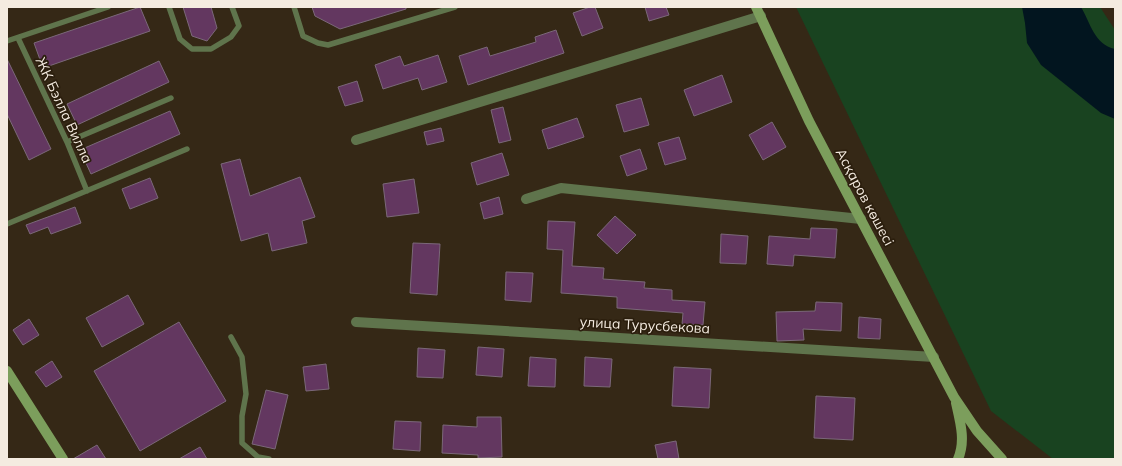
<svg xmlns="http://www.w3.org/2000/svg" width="1122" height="466" font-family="Mulish,sans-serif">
  <rect width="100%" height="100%" fill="#352816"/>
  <path fill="#194320" d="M 796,7 L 1100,7 L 1115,30 L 1115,459 L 1053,459 L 991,411 Z"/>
  <path fill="#02151f" d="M 1022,7 L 1081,7 C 1091,24 1094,44 1115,49 L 1115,119 L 1101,113 L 1041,65 L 1027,43 L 1025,23 Z"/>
  <path fill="#633760" stroke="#7b6879" d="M 140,7 L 150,31 L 43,68 L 34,43 Z
    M 183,7 L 211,7 L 217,28 L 207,41 L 192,36 Z
    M 312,7 L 406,7 L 406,9 L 340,29 L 315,16 Z
    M 590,7 L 595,7 L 603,28 L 582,36 L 573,13 Z
    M 645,7 L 666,7 L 669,15 L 649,21 Z
    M 556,30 L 564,53 L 468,85 L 459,56 L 487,47 L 490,56 L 536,42 L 535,37 Z
    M 438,55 L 447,82 L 422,90 L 418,78 L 383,89 L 375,65 L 400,56 L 404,66 Z
    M 7,59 L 51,149 L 29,160 L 7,114 Z
    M 159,61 L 169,82 L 77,125 L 67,104 Z
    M 722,75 L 732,102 L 694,116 L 684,90 Z
    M 357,81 L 363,101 L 345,106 L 338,87 Z
    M 641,98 L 649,125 L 624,132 L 616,105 Z
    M 503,107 L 511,140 L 499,143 L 491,110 Z
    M 170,111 L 180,134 L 91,174 L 80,150 Z
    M 577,118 L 584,137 L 548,149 L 542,130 Z
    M 772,122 L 786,147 L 763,160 L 749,135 Z
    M 441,128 L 444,141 L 427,145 L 424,132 Z
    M 679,137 L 686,159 L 665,165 L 658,143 Z
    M 640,149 L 647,169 L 627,176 L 620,156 Z
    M 502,153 L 509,175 L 477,185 L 471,163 Z
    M 240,159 L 250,196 L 300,177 L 315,217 L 302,221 L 307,243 L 272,251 L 268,233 L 241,241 L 221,164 Z
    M 150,178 L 158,198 L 130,209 L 122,189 Z
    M 414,179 L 419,213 L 387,217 L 383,184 Z
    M 499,197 L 503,214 L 484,219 L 480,203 Z
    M 75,207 L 81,223 L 51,234 L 48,227 L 30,234 L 26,225 Z
    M 615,216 L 636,235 L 617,254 L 597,235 Z
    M 548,221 L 575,222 L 572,266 L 604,268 L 603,279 L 645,282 L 644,288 L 672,290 L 672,300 L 705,302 L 703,325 L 682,324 L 683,313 L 617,308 L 617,297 L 561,293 L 563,250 L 547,249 Z
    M 811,228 L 837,229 L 835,258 L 794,255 L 793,266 L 767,264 L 769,236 L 810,239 Z
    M 721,234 L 748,236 L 746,264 L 720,263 Z
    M 413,243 L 440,244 L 437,295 L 410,293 Z
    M 506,272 L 533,273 L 531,302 L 505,300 Z
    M 128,295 L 144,324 L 102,347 L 86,318 Z
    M 816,302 L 842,303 L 841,331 L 803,329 L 804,340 L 777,341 L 776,312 L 815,311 Z
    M 859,317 L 881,319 L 880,339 L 858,338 Z
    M 29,319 L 39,335 L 23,345 L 13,330 Z
    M 179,322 L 226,401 L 140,451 L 94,371 Z
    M 478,347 L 504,349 L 502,377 L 476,375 Z
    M 418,348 L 445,350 L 443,378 L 417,377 Z
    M 530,357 L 556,359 L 555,387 L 528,386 Z
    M 585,357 L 612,359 L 610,387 L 584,386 Z
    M 52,361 L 62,377 L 46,387 L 35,372 Z
    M 326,364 L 329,389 L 306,391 L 303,367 Z
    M 674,367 L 711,369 L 709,408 L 672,406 Z
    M 266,390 L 288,395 L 275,449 L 252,444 Z
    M 816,396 L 855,398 L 853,440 L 814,438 Z
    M 477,417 L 501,417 L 502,457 L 478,458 L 478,455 L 442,453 L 443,425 L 477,427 Z
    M 395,421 L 421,422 L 420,451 L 393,449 Z
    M 676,441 L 679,459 L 658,459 L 655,445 Z
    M 97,445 L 106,459 L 73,459 Z
    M 200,447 L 207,459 L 179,459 Z"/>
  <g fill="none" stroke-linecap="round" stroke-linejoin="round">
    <path stroke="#5f744c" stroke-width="5.5" d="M 169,7 L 180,39 L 192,49 L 211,49 L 231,37 L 239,26 L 232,7
      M 294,7 L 303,36 L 318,43 L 328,45 L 455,7
      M 18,38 L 67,142 L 87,191
      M 7,41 L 108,7
      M 67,142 L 171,98
      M 7,224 L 187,149
      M 231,337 L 242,357 L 246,394 L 242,416 L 242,443 L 258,457 L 269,459"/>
    <path stroke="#5f744c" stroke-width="10" d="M 356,140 L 761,16
      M 526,199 L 561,188 L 861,219
      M 356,322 L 934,357"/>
    <path stroke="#7c9e5c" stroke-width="10" d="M 756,7 L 809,121 L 954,397 L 977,431 L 1002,459
      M 7,371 L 63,459
      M 956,403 C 960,421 966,441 958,459"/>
  </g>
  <g text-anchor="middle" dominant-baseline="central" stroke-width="3.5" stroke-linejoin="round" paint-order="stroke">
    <g font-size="14" fill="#f4ebe0" stroke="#2b1e0d">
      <text transform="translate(64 110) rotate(65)">ЖК Бэлла Вилла</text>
      <text transform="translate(865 197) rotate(62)">Асқаров көшесі</text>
      <text transform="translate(645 325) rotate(3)">улица Турусбекова</text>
    </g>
  </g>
  <rect width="1122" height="466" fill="none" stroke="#f4ebe0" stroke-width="16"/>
</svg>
